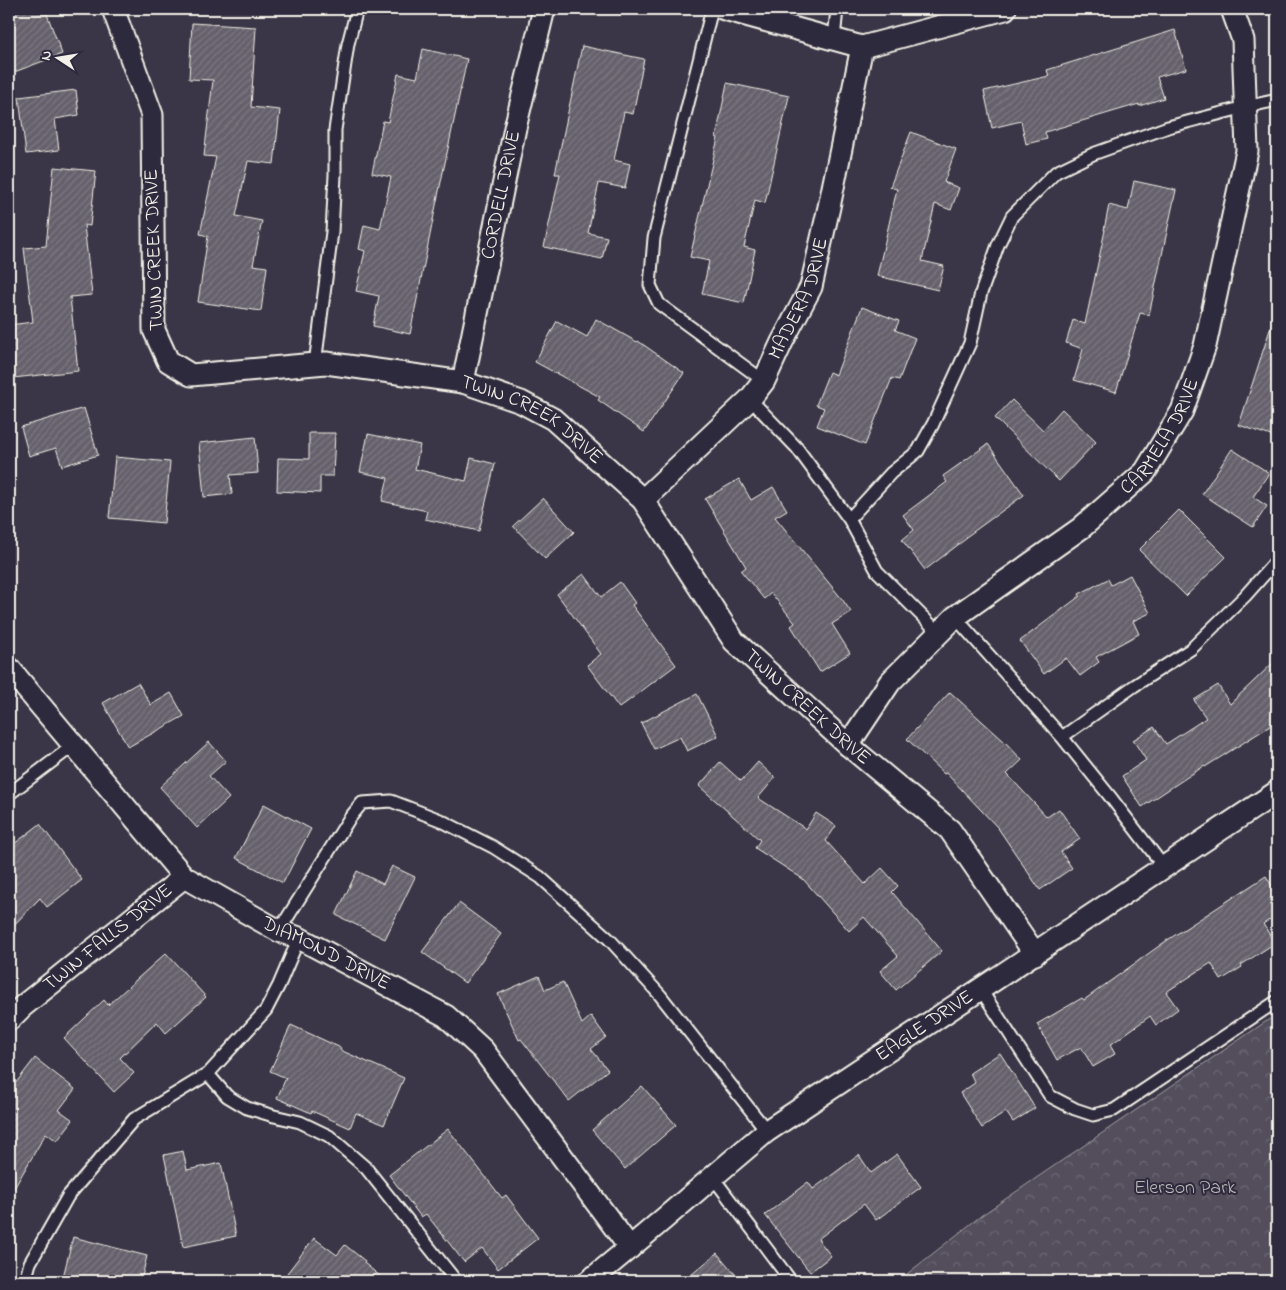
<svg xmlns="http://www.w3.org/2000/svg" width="1286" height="1290" font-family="'Indie Flower',sans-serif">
  <defs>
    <pattern id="park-crowns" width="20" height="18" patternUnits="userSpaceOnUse" patternTransform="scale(1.25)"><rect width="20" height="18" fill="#534e5c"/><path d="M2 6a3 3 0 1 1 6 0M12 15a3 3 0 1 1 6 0" fill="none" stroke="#6c6873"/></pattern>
    <pattern id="building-hatch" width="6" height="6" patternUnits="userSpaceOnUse" patternTransform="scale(1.25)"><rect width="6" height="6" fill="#65616c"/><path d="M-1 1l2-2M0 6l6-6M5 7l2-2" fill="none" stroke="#7c7881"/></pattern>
  </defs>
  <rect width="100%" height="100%" fill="#3b3647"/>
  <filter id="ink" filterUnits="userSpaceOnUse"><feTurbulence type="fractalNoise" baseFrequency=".02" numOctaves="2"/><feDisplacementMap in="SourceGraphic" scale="10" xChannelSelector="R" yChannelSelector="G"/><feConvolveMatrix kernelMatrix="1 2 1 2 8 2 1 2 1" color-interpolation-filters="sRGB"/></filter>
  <g filter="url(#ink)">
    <path fill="url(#park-crowns)" stroke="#a4a0a2" d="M 1277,1014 L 1277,1281 L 898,1281 L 982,1215 Z"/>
    <path fill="url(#building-hatch)" stroke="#f4f1e8" d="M 25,9 L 45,9 L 62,54 L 9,74 L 9,15 Z
      M 192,23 L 256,27 L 251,107 L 280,110 L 274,164 L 248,161 L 236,216 L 262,221 L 253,265 L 267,267 L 261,311 L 198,302 L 208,236 L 200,234 L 216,157 L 204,156 L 213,80 L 189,79 Z
      M 1175,30 L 1186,69 L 1157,77 L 1164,98 L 1139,106 L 1139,104 L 1045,132 L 1047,139 L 1026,144 L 1021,121 L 992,128 L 984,91 L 1049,76 L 1047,70 Z
      M 582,46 L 644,59 L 633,114 L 624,112 L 614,160 L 630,164 L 625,188 L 599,183 L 588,233 L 607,237 L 602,259 L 544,247 L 560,174 L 555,174 Z
      M 423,49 L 467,59 L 435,210 L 410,334 L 373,326 L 379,296 L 356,291 L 365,251 L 359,249 L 364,225 L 380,229 L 391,177 L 372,173 L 383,121 L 388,122 L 398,74 L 417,78 Z
      M 727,83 L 789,96 L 765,203 L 755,200 L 744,247 L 755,250 L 744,303 L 702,294 L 709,261 L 690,257 L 718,138 L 716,137 Z
      M 76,90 L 79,115 L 55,119 L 59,150 L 26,154 L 19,97 Z
      M 911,132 L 956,149 L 944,182 L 959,188 L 951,210 L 935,204 L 922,261 L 944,266 L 938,290 L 877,276 L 897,189 L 890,187 Z
      M 54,167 L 96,171 L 90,226 L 84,225 L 92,295 L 70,297 L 78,371 L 13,378 L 9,340 L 9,325 L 33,322 L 24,248 L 46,246 Z
      M 1134,181 L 1176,190 L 1149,315 L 1140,313 L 1116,392 L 1074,380 L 1083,349 L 1066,343 L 1073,320 L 1085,324 L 1105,230 L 1104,230 L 1109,205 L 1128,210 Z
      M 862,307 L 899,321 L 895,330 L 915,338 L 899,380 L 892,378 L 865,445 L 817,426 L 824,408 L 816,405 L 829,372 L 836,375 Z
      M 596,319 L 637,342 L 638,341 L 684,373 L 644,432 L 598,400 L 600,397 L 535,362 L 557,321 L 587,337 Z
      M 1273,320 L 1277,320 L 1277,438 L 1239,425 Z
      M 1012,400 L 1043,430 L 1062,409 L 1096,442 L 1059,481 L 995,418 Z
      M 84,408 L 98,455 L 62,466 L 56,448 L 29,456 L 21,427 Z
      M 309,433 L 335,433 L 333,476 L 320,476 L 320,493 L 277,491 L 278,458 L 309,459 Z
      M 368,434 L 420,445 L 415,469 L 466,481 L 471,458 L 495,464 L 479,531 L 425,519 L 427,511 L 382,501 L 388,478 L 360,472 Z
      M 255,437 L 258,473 L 230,475 L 232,494 L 204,497 L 199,443 Z
      M 988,444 L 1024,495 L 966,537 L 967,538 L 925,570 L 902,540 L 914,530 L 903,515 L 947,482 L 943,476 Z
      M 1232,449 L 1269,473 L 1253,497 L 1267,506 L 1253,527 L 1202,494 Z
      M 115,457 L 170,462 L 164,523 L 109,518 Z
      M 739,479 L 751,500 L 773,487 L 787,510 L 775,517 L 842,599 L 851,612 L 832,624 L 850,653 L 820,672 L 791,626 L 795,623 L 771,593 L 764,599 L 741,571 L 746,567 L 705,499 Z
      M 543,498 L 574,532 L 545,559 L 513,526 Z
      M 1179,510 L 1226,557 L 1186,596 L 1139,550 Z
      M 584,574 L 601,597 L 620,582 L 635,603 L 632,605 L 676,665 L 619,708 L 587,665 L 601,654 L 557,594 Z
      M 1130,575 L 1150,613 L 1133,621 L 1139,634 L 1096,657 L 1099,662 L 1080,676 L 1066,658 L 1044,674 L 1020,641 L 1080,596 L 1079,594 L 1108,579 L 1111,585 Z
      M 1277,659 L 1277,718 L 1270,726 L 1205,767 L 1204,766 L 1142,807 L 1122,776 L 1146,760 L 1133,740 L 1154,727 L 1166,744 L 1206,718 L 1194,700 L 1218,685 L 1230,704 Z
      M 138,683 L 151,705 L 171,693 L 184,716 L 128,747 L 103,703 Z
      M 950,692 L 1005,742 L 1022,760 L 1007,774 L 1047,817 L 1059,809 L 1080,839 L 1061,852 L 1072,868 L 1040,890 L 998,828 L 946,773 L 944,774 L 907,739 Z
      M 697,694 L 718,736 L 687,751 L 680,737 L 654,749 L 641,723 Z
      M 209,742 L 226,761 L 209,776 L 229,798 L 197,828 L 160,787 Z
      M 720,762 L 741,781 L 758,762 L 775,778 L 758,798 L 806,829 L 816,813 L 836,826 L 826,841 L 865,884 L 882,868 L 898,886 L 892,892 L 942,951 L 896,990 L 880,971 L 898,956 L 864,917 L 849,931 L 803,879 L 755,848 L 760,840 L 699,786 Z
      M 264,804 L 311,829 L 283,883 L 236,858 Z
      M 40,824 L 82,880 L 47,907 L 40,898 L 9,930 L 9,848 Z
      M 392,866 L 415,877 L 385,939 L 336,915 L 357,871 L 383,884 Z
      M 1266,876 L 1277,894 L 1277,915 L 1263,924 L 1275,943 L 1241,965 L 1242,967 L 1221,980 L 1211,963 L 1166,992 L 1178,1009 L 1156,1025 L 1150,1016 L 1110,1045 L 1115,1054 L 1093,1067 L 1081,1047 L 1057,1060 L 1037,1024 L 1082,998 L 1084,1000 L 1166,941 Z
      M 459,903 L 501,934 L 465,983 L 422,952 Z
      M 166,953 L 206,997 L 166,1033 L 157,1022 L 120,1058 L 134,1073 L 114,1092 L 64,1038 L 104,1000 L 108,1005 Z
      M 539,976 L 545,990 L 563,982 L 582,1024 L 591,1016 L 606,1037 L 591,1049 L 608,1070 L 569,1101 L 521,1039 L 519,1040 L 498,994 Z
      M 291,1025 L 341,1048 L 340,1050 L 404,1078 L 384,1125 L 356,1113 L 350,1128 L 312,1111 L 311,1113 L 277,1098 L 286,1078 L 270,1071 Z
      M 1000,1053 L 1035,1108 L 1013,1122 L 1006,1112 L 982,1128 L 960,1093 L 975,1083 L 970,1073 Z
      M 35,1058 L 75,1089 L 59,1110 L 73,1120 L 57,1141 L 46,1133 L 9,1197 L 9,1092 Z
      M 642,1086 L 676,1125 L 625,1169 L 592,1130 Z
      M 448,1129 L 502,1198 L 506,1195 L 538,1238 L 498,1269 L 482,1248 L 464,1262 L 426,1214 L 421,1217 L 389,1175 Z
      M 183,1151 L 187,1170 L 221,1163 L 236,1236 L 183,1247 L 164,1155 Z
      M 897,1154 L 921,1187 L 876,1220 L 864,1204 L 818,1239 L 831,1256 L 810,1272 L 765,1215 L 808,1182 L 813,1189 L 859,1155 L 871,1173 Z
      M 73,1237 L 147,1256 L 141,1281 L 62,1281 Z
      M 314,1238 L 337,1255 L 345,1245 L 365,1261 L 364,1263 L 386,1281 L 281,1281 Z
      M 717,1253 L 741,1281 L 684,1281 Z"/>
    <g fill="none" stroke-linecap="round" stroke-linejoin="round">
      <defs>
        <path id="service" d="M 712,9 L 654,238 L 650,285 L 659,304 L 764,381
          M 834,39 L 837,9
          M 315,364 L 332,232 L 335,175 L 335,130 L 348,44 L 357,9
          M 750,399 L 797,448 L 849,519 L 877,571 L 939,633
          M 849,519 L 891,473 L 918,451 L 933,424 L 970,343 L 981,293 L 998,245 L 1012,216 L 1056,172 L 1093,154 L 1168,127 L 1245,107 L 1277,100
          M 955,617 L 1062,737 L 1134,686 L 1191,649 L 1245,596 L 1277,560
          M 1062,737 L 1112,799 L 1164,867
          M 9,794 L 74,745
          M 279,931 L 349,819 L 362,803 L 391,801 L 440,820 L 493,847 L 540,877 L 610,940 L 660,995 L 767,1131
          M 981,990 L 1050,1096 L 1075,1109 L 1093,1115 L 1114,1110 L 1277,1001
          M 208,1074 L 227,1096 L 247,1108 L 274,1116 L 300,1122 L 329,1136 L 366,1168 L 456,1281
          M 712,1176 L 791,1281
          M 25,1281 L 30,1263 L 68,1196 L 134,1119 L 208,1074 L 266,1010 L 279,985 L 299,938"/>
        <g id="minor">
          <path id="s1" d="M 113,9 L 152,115 L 154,330 L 168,361 L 191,375 L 326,363 L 463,382 L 521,402 L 553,419 L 643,500 L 734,641 L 848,745 L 950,830 L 1035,954"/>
          <path d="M 724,9 L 862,47 L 1005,9"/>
          <path id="s2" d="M 463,382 L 515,128 L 544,9"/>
          <path id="s3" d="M 643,500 L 750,399 L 764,381 L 782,342 L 811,287 L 829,207 L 862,47"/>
          <path id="s4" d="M 9,668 L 184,877 L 279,931 L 299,938 L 446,1016 L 483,1050 L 630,1248"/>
          <path id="s5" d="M 848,745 L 890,682 L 955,617 L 1081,528 L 1145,472 L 1182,411 L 1205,346 L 1247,151 L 1243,40 L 1232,9"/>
          <path id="s6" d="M 9,1020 L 23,1006 L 184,877"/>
          <path id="s7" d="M 589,1281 C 649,1233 707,1181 767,1131 L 1277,792"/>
        </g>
      </defs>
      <use href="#service" stroke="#f4f1e8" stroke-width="15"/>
      <use href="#minor" stroke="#f4f1e8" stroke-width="25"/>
      <use href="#service" stroke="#2f2a3d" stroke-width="11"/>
      <use href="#minor" stroke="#2f2a3d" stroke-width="21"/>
    </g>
  </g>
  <g text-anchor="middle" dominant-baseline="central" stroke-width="4" stroke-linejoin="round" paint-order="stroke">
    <g font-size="20" fill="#f4f1e8" stroke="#2f2a3d">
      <text stroke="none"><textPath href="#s2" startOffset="191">CORDELL DRIVE</textPath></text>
      <text transform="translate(155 250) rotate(-92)">TWIN CREEK DRIVE</text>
      <text stroke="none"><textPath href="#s3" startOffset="260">MADERA DRIVE</textPath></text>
      <text stroke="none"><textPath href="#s1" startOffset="742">TWIN CREEK DRIVE</textPath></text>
      <text stroke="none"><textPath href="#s5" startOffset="445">CARMELA DRIVE</textPath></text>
      <text stroke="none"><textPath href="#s1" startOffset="1148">TWIN CREEK DRIVE</textPath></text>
      <text stroke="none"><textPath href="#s6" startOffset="129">TWIN FALLS DRIVE</textPath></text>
      <text stroke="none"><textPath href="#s4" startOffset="434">DIAMOND DRIVE</textPath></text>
      <text stroke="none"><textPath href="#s7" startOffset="422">EAGLE DRIVE</textPath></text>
    </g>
    <g font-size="20" fill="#bcb8b7" stroke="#2f2a3d">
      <text x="1185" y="1188">Elerson Park</text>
    </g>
  </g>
  <rect width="1286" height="1290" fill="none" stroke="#2f2a3d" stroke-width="30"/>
  <rect x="15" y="15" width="1256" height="1260" fill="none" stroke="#f4f1e8" stroke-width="2" filter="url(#ink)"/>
  <g transform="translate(58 58) rotate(282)" stroke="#2f2a3d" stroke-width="4" paint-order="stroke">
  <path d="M0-4L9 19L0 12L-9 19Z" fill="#f4f1e8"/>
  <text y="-8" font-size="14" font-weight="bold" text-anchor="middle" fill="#f4f1e8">N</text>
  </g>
</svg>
